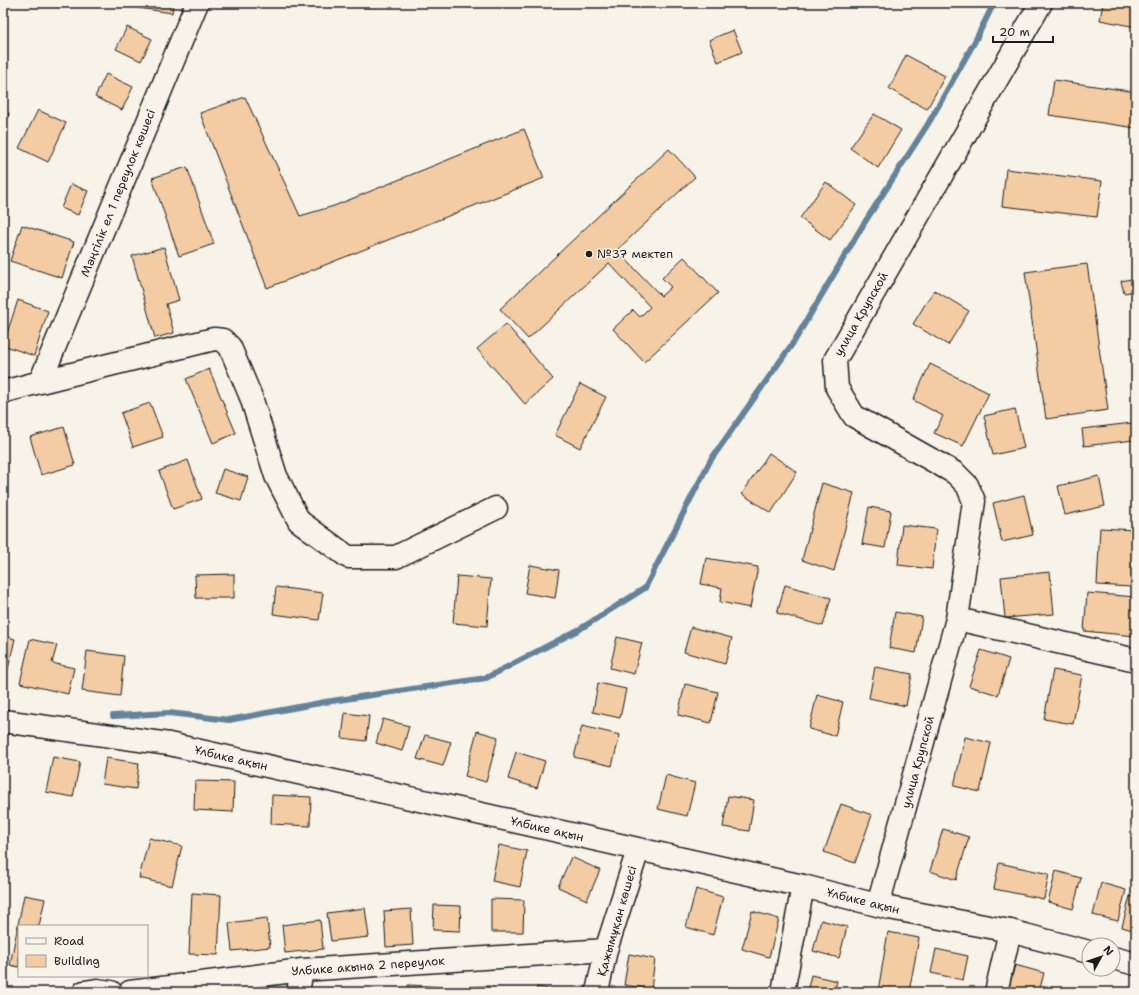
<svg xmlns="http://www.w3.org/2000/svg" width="1139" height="995" font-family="'Shantell Sans',sans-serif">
  <rect width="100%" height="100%" fill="#f7f3e8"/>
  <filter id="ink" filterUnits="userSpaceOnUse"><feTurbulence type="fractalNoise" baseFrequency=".025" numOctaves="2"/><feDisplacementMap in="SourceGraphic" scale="8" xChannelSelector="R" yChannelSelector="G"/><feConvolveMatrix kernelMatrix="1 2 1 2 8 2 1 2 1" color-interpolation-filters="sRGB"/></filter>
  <g filter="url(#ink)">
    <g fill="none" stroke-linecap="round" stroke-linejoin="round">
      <path stroke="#64839c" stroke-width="6" d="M 113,716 L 169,713 L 229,720 L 325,702 L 486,678 L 580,629 L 645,588 L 710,461 L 795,340 L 863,225 L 928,124 L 975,41 L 994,3"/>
    </g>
    <path fill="#f4cca4" stroke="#1c1c1c" d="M 133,3 L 173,3 L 172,13 L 132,7 Z
      M 1103,3 L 1136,3 L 1136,27 L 1100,20 Z
      M 127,27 L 152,39 L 141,61 L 116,49 Z
      M 733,30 L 742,52 L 718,62 L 709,40 Z
      M 906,55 L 945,76 L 927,109 L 889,89 Z
      M 106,74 L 133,87 L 122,110 L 95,97 Z
      M 1054,80 L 1136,92 L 1136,128 L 1049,115 Z
      M 245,97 L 300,216 L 334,206 L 524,129 L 544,178 L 267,288 L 200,113 Z
      M 38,110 L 66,123 L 48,162 L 19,148 Z
      M 3,111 L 9,113 L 3,136 Z
      M 874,114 L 901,130 L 878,168 L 850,148 Z
      M 669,149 L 695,177 L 617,250 L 661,296 L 671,287 L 662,278 L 684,257 L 718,293 L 644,362 L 613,329 L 633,310 L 640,317 L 650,307 L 609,263 L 528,339 L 500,309 Z
      M 187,167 L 214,244 L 179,256 L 152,178 Z
      M 1006,169 L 1102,181 L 1097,217 L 1002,206 Z
      M 826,182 L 856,205 L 830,240 L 800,218 Z
      M 71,184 L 88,191 L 78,215 L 61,208 Z
      M 22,225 L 74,242 L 62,278 L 10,261 Z
      M 164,247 L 179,300 L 166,304 L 174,333 L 155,338 L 132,256 Z
      M 1087,264 L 1108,410 L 1046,419 L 1025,272 Z
      M 1136,278 L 1136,291 L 1124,293 L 1121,281 Z
      M 934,290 L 969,311 L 948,345 L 913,324 Z
      M 18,300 L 48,311 L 34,356 L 3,345 Z
      M 506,324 L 553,379 L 525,404 L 477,349 Z
      M 930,364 L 989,393 L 963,446 L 934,433 L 943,416 L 913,400 Z
      M 209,369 L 236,433 L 213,443 L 186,379 Z
      M 580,384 L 606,397 L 580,448 L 555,435 Z
      M 150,403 L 163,437 L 133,447 L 121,413 Z
      M 1015,409 L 1024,448 L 993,455 L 984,416 Z
      M 1132,423 L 1134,440 L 1084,446 L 1082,429 Z
      M 64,427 L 75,465 L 41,475 L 30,437 Z
      M 769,453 L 797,472 L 771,513 L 742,494 Z
      M 188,460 L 202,499 L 173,509 L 159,471 Z
      M 223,469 L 248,477 L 241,501 L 215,493 Z
      M 1099,476 L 1105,506 L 1065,515 L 1058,486 Z
      M 822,483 L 854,493 L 834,571 L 802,560 Z
      M 1135,492 L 1136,492 L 1136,535 L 1135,535 Z
      M 1024,495 L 1033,535 L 1002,542 L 993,503 Z
      M 869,507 L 891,511 L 885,548 L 862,544 Z
      M 902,525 L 936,529 L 932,569 L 898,565 Z
      M 1100,528 L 1135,530 L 1131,587 L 1097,585 Z
      M 706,558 L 758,567 L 750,608 L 720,602 L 722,588 L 701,584 Z
      M 530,565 L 559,570 L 555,598 L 525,593 Z
      M 1050,572 L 1054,614 L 1005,618 L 1001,577 Z
      M 234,574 L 234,598 L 196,598 L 195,575 Z
      M 457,576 L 491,579 L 487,626 L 453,623 Z
      M 785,585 L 831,598 L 823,626 L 777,613 Z
      M 276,587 L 323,593 L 319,620 L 273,614 Z
      M 1087,593 L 1136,597 L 1135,636 L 1084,631 Z
      M 895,612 L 922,617 L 916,653 L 889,648 Z
      M 691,627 L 732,638 L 725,664 L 684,652 Z
      M 3,636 L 15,639 L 4,686 L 3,686 Z
      M 617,637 L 642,643 L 634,674 L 610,668 Z
      M 30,639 L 57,645 L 52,663 L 74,668 L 68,694 L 20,683 Z
      M 981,650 L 1009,659 L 998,695 L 969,686 Z
      M 87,651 L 124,656 L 120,696 L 82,691 Z
      M 875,667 L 912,674 L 906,706 L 869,698 Z
      M 1053,670 L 1082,675 L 1073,724 L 1044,719 Z
      M 598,683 L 626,689 L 620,718 L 593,712 Z
      M 685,684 L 718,692 L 711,723 L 678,715 Z
      M 817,695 L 843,702 L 835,736 L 809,729 Z
      M 345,713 L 369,716 L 366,741 L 342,738 Z
      M 383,719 L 409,726 L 402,751 L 376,743 Z
      M 582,726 L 620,735 L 612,766 L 574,757 Z
      M 477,731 L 498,737 L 486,782 L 465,776 Z
      M 425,735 L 451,742 L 443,766 L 417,759 Z
      M 965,737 L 991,743 L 980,792 L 954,786 Z
      M 516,752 L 545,761 L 537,788 L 508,779 Z
      M 53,757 L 80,762 L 73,797 L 46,792 Z
      M 106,758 L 139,763 L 136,789 L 102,784 Z
      M 666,775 L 695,783 L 687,816 L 658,809 Z
      M 195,781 L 234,782 L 233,812 L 194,810 Z
      M 272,795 L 311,797 L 310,826 L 271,824 Z
      M 728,796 L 754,800 L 749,831 L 723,827 Z
      M 841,804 L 872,815 L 855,863 L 824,852 Z
      M 943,829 L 969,837 L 956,880 L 930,871 Z
      M 149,838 L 182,846 L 172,886 L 139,878 Z
      M 499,845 L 527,851 L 520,887 L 492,881 Z
      M 571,857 L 600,870 L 587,900 L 558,887 Z
      M 999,863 L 1049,874 L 1044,899 L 994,889 Z
      M 1056,871 L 1081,878 L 1073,909 L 1048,902 Z
      M 1101,883 L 1126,890 L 1118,921 L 1093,915 Z
      M 696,889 L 723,897 L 713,935 L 686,927 Z
      M 192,893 L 221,895 L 218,955 L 189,954 Z
      M 24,895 L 45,899 L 39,926 L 19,926 L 19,967 L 10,965 Z
      M 1130,896 L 1136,898 L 1136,931 L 1122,927 Z
      M 491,899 L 524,900 L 523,932 L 491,932 Z
      M 434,905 L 461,906 L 460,931 L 433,930 Z
      M 365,908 L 369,937 L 331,941 L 327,913 Z
      M 411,909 L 413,945 L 386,947 L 384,911 Z
      M 752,911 L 779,919 L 769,957 L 742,949 Z
      M 267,918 L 270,947 L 232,951 L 229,923 Z
      M 320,920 L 323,949 L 285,953 L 282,925 Z
      M 821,920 L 847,927 L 839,958 L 813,951 Z
      M 888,932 L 919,938 L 909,992 L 885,992 L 878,991 Z
      M 936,949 L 968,956 L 963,980 L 931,973 Z
      M 629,954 L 655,959 L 651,989 L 624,985 Z
      M 1015,965 L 1044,973 L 1039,992 L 1008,991 Z
      M 811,975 L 837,981 L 834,992 L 807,992 Z
      M 408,985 L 447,987 L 447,992 L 408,992 Z
      M 490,986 L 490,992 L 460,992 L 459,987 Z
      M 537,987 L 565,992 L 536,992 Z
      M 371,989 L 398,991 L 398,992 L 371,992 Z"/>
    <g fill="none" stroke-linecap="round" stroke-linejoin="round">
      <defs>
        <path id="minor" d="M 40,382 L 214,339 L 223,340 L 230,347 L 251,397 L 276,476 L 299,521 L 348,557 L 396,557 L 496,508
          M 3,392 L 40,382 L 197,3
          M 957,619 L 1136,660
          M 878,905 L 957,619 L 974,501 L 967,485 L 955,473 L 854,416 L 837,388 L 835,360 L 1041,3
          M 84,992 L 97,990 L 111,992
          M 130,992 L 302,970 L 606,950
          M 298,992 L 302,970
          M 597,992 L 606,950 L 638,850
          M 783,992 L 803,886
          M 996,992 L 1010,931"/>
        <path id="tertiary" d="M 3,721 L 169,744 L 803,886 L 889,908 L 1010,931 L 1089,952
          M 1113,958 L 1136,964"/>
      </defs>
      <use href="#minor" stroke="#1c1c1c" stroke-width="25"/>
      <use href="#tertiary" stroke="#1c1c1c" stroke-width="25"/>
      <use href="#minor" stroke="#f7f3e8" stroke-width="22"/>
      <use href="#tertiary" stroke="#f7f3e8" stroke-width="22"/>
    </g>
  </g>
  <circle fill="#1c1c1c" stroke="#f7f3e8" stroke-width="1.5" cx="589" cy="254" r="4"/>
  <g text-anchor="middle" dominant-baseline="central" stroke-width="3" stroke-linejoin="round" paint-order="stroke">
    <g font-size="12" fill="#1c1c1c" stroke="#f7f3e8">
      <text transform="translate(118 193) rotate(-68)">Мәңгілік ел 1 переулок көшесі</text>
      <text transform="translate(861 314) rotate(-60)">улица Крупской</text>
      <text transform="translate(231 758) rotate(13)">Ұлбике ақын</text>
      <text transform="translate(918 762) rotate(-75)">улица Крупской</text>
      <text transform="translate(547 829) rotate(13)">Ұлбике ақын</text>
      <text transform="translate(863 901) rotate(14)">Ұлбике ақын</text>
      <text transform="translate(617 921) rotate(-74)">Қажымұқан көшесі</text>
      <text transform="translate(368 966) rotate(-4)">Улбике акына 2 переулок</text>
    </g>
    <g font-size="12" fill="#1c1c1c" stroke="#f7f3e8" text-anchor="start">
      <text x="597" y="254">№37 мектеп</text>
    </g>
  </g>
  <rect width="1139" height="995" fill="none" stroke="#f7f3e8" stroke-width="16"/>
  <rect x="8" y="8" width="1123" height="979" fill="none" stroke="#1c1c1c" stroke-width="1.5" filter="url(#ink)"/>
  <rect x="18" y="925" width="130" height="52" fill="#f7f3e8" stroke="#9f9d96"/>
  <rect x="26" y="938" width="20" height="6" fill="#f7f3e8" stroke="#9f9d96"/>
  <text x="54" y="945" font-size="12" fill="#1c1c1c">Road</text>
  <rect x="26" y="955" width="20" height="12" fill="#f4cca4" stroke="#9f9d96"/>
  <text x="54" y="965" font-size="12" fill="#1c1c1c">Building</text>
  <g transform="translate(1101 957) rotate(50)"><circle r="19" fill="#f7f3e8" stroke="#9f9d96"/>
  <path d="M0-3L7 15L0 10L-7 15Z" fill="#1c1c1c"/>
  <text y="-6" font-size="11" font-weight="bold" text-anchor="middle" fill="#1c1c1c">N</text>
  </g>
  <path d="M993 36v6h60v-6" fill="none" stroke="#1c1c1c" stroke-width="2"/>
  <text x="999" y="36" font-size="12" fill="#1c1c1c" stroke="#f7f3e8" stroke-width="3" paint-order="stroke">20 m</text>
</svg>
